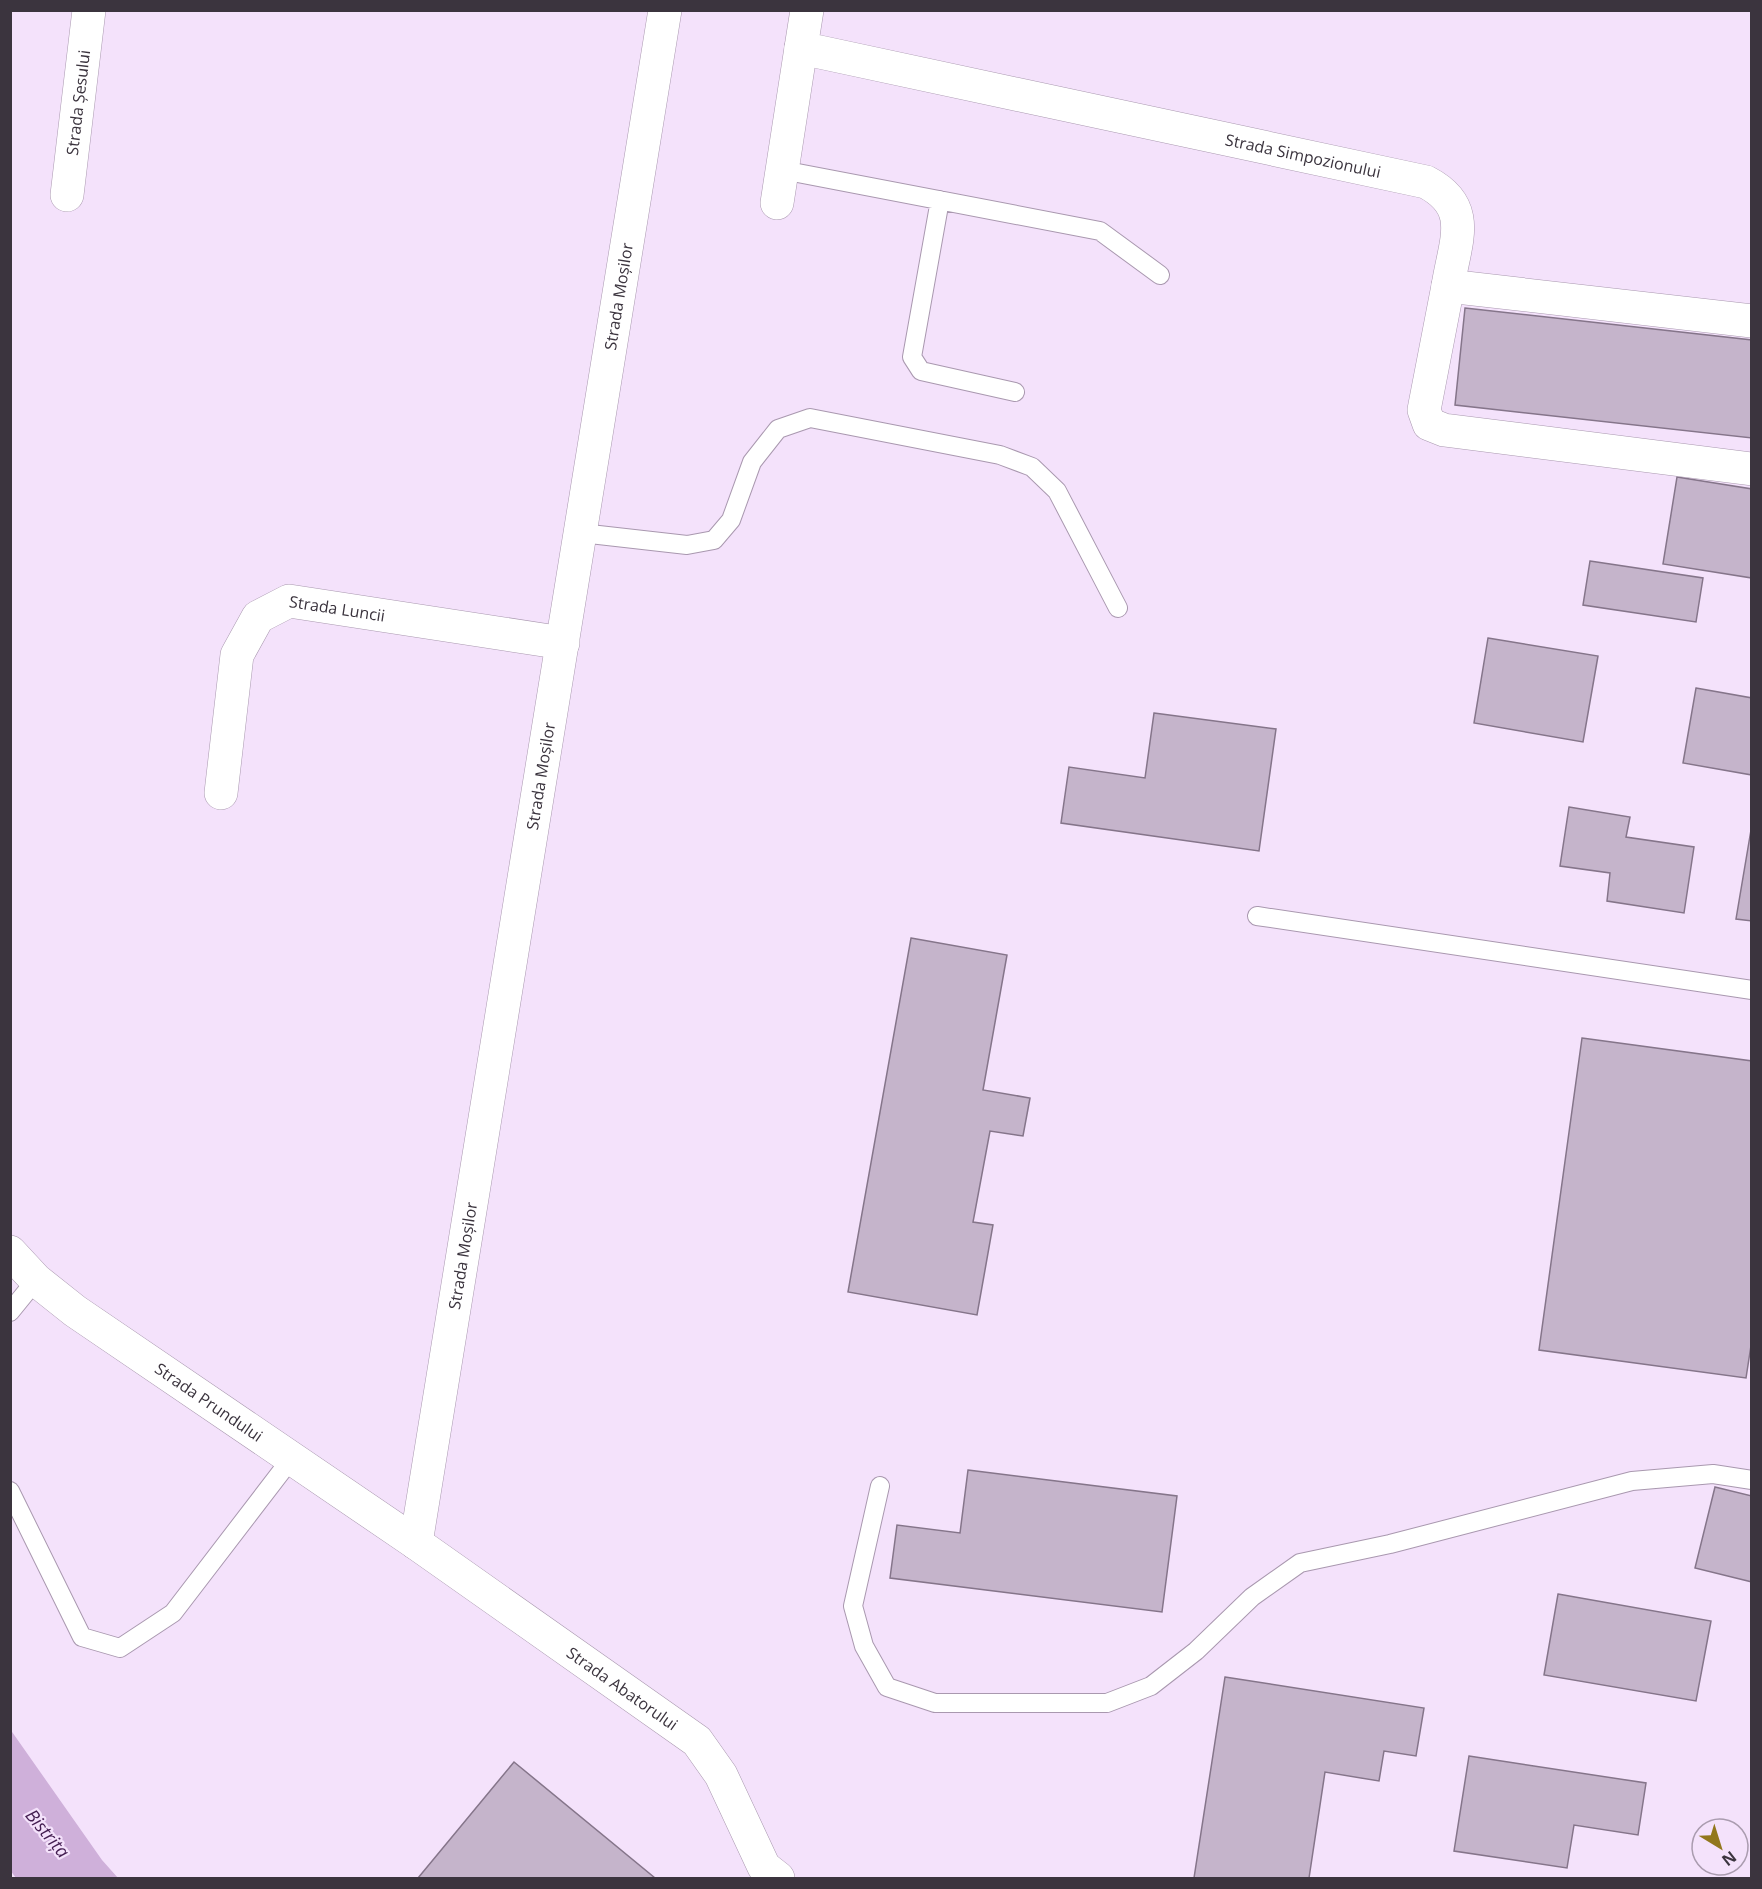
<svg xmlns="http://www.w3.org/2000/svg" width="1762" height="1889" font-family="'Open Sans',sans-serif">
  <rect width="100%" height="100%" fill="#f4e2fb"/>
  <path fill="#cfb0da" d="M 10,1729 L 102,1860 L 118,1878 L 16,1878 L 10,1870 Z"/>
  <path fill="#c5b4cb" stroke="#85758a" stroke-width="1.5" d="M 1465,308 L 1752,340 L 1752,438 L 1455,405 Z
    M 1677,477 L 1752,489 L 1752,578 L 1663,564 Z
    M 1590,561 L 1703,578 L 1696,622 L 1583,605 Z
    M 1488,638 L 1598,656 L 1583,742 L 1474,723 Z
    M 1696,688 L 1752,698 L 1752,775 L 1683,763 Z
    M 1154,713 L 1276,729 L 1259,851 L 1061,823 L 1069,767 L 1145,778 Z
    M 1569,807 L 1630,817 L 1626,837 L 1694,847 L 1684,913 L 1607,901 L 1610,873 L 1560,866 Z
    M 1752,824 L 1752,921 L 1736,919 Z
    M 911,938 L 1007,955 L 983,1090 L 1030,1098 L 1023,1136 L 990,1131 L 973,1222 L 993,1225 L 977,1315 L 848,1292 Z
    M 1582,1038 L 1752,1061 L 1752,1339 L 1746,1378 L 1539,1350 Z
    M 968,1470 L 1177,1496 L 1162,1612 L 890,1578 L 897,1525 L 960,1533 Z
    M 1715,1487 L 1752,1496 L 1752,1582 L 1695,1568 Z
    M 1558,1594 L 1711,1621 L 1696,1701 L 1544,1675 Z
    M 1225,1677 L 1424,1708 L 1416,1756 L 1384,1751 L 1379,1781 L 1325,1772 L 1309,1878 L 1194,1878 Z
    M 1469,1756 L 1646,1783 L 1638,1835 L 1574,1825 L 1567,1868 L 1454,1851 Z
    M 514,1762 L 655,1878 L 418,1878 Z"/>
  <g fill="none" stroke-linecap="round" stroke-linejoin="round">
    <defs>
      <path id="lane" d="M 782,170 L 1100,231 L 1160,275
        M 940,200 L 912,357 L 921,371 L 1015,392
        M 581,533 L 687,545 L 714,540 L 731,520 L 752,462 L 778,429 L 810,418 L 1000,455 L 1032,467 L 1057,491 L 1118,608
        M 1257,916 L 1752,990
        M 10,1312 L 36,1280
        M 880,1486 L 853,1606 L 864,1646 L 887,1687 L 935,1703 L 1107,1703 L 1151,1686 L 1196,1651 L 1252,1597 L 1300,1563 L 1390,1544 L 1632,1481 L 1713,1474 L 1752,1480
        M 10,1491 L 82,1637 L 120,1648 L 173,1613 L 291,1459"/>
      <g id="street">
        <path id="s1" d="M 807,10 L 801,48 L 1426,182 C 1474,207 1455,241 1448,286 L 1752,321"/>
        <path id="s2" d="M 67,195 L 89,10"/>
        <path d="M 777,203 L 801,48"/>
        <path d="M 1448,286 L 1424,410 L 1429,424 L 1444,430 L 1752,469"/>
        <path id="s3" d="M 221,793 L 237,655 L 258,617 L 289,601 L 563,643"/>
        <path id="s4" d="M 10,1252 L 36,1280 L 75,1311 L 416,1543 L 697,1741 L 721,1775 L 764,1867 L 778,1878"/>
        <path id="s5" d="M 416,1543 L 665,10"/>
      </g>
    </defs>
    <use href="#lane" stroke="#a998af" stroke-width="20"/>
    <use href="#street" stroke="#a998af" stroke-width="34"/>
    <use href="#lane" stroke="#fff" stroke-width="18"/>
    <use href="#street" stroke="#fff" stroke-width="33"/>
  </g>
  <g text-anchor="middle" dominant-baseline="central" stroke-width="4.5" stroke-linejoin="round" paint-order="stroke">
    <g font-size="16" fill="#3b343e" stroke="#f4e2fb">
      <text stroke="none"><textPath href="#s2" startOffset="93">Strada Șesului</textPath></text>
      <text stroke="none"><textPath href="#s1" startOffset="552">Strada Simpozionului</textPath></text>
      <text stroke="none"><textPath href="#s5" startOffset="1263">Strada Moșilor</textPath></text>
      <text stroke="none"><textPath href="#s3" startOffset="266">Strada Luncii</textPath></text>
      <text stroke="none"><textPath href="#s5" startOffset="777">Strada Moșilor</textPath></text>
      <text stroke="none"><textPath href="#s5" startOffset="291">Strada Moșilor</textPath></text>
      <text stroke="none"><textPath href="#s4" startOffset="250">Strada Prundului</textPath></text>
      <text stroke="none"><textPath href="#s4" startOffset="753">Strada Abatorului</textPath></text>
    </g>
    <g font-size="18" font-style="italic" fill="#431d50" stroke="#f4e2fb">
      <text transform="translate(48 1833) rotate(50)">Bistrița</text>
    </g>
  </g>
  <rect width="1762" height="1889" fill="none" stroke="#3b343e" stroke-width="24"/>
  <g transform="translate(1720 1847) rotate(142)"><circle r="28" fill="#f4e2fb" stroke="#aa9caf" stroke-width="1.5"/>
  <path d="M0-4.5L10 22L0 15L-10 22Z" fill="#92771d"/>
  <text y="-9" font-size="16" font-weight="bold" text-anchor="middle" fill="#3b343e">N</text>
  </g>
</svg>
